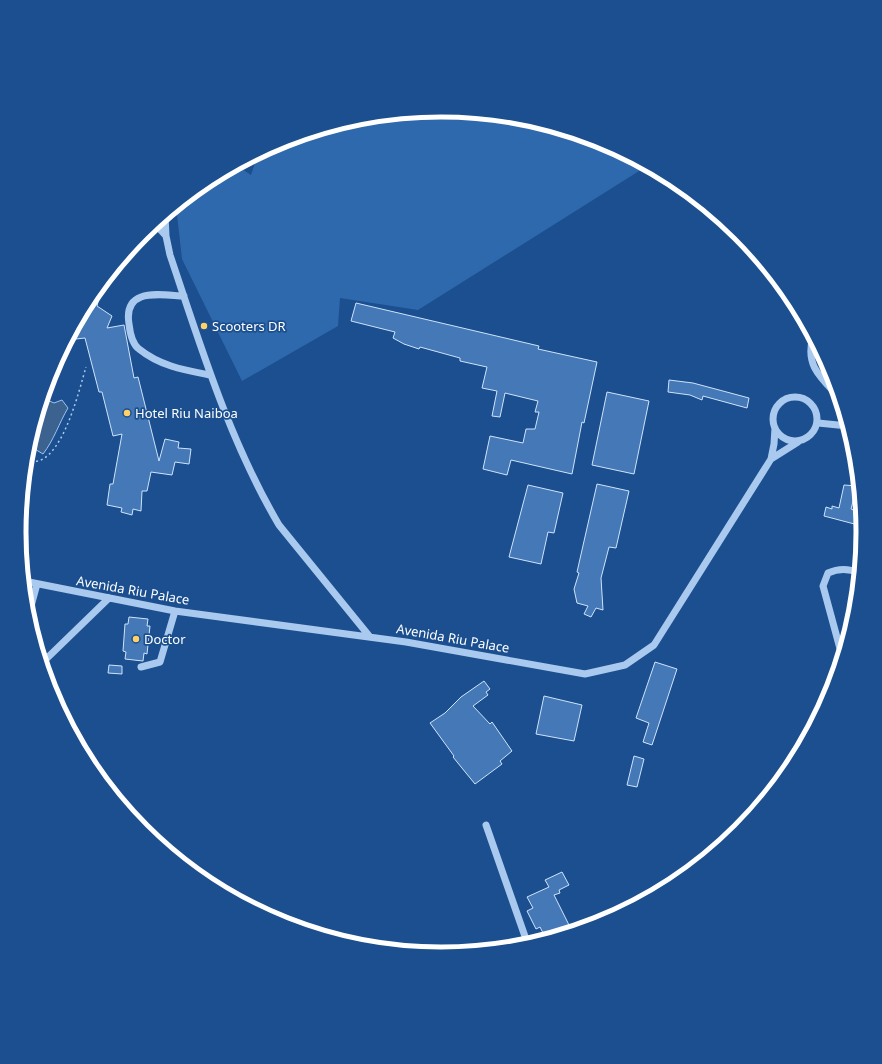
<svg xmlns="http://www.w3.org/2000/svg" width="882" height="1064" font-family="'Noto Sans',sans-serif">
  <rect width="100%" height="100%" fill="#1b4f8f"/>
  <path fill="#2e69ad" d="M 441,110 L 524,118 L 603,142 L 647,166 L 418,310 L 340,298 L 338,326 L 242,381 L 182,259 L 176,206 L 207,181 L 236,165 L 251,175 L 258,154 L 280,142 L 359,118 Z"/>
  <path fill="#3c6290" stroke="#9cc4f0" d="M 43,398 L 54,403 L 62,400 L 68,408 C 59,423 54,440 43,454 L 33,448 L 37,429 L 35,423 Z"/>
  <path fill="#4478b7" stroke="#cfe3fa" d="M 91,296 L 98,302 L 97,306 L 112,316 L 107,328 L 124,325 L 134,378 L 138,377 L 159,461 L 165,439 L 179,442 L 178,448 L 191,449 L 189,464 L 175,462 L 172,475 L 151,472 L 147,491 L 142,491 L 141,511 L 133,509 L 132,515 L 121,512 L 122,508 L 107,505 L 110,484 L 113,484 L 122,434 L 113,436 L 102,392 L 99,392 L 85,338 L 76,339 L 71,334 Z
    M 356,303 L 539,346 L 538,349 L 597,362 L 584,423 L 582,422 L 572,474 L 511,460 L 507,475 L 483,469 L 490,436 L 523,443 L 526,429 L 535,429 L 539,412 L 535,412 L 538,401 L 505,393 L 500,417 L 492,416 L 497,391 L 482,388 L 487,367 L 460,361 L 460,358 L 420,347 L 419,349 L 404,344 L 393,338 L 395,332 L 351,321 Z
    M 669,380 L 693,383 L 749,398 L 747,408 L 703,396 L 702,400 L 690,395 L 668,392 Z
    M 607,392 L 649,401 L 634,474 L 592,465 Z
    M 597,484 L 629,491 L 616,548 L 609,547 L 601,578 L 603,610 L 596,608 L 591,617 L 584,614 L 588,606 L 577,603 L 574,589 L 579,573 L 577,572 Z
    M 528,485 L 563,493 L 554,533 L 548,532 L 541,564 L 509,557 Z
    M 844,485 L 857,486 L 851,509 L 861,513 L 862,526 L 824,516 L 826,507 L 832,509 L 832,506 L 839,508 Z
    M 129,617 L 148,619 L 147,626 L 150,626 L 147,654 L 144,653 L 143,661 L 125,659 L 126,652 L 123,651 L 125,624 L 128,624 Z
    M 655,662 L 677,669 L 652,745 L 643,742 L 649,723 L 636,718 Z
    M 109,665 L 122,666 L 122,674 L 108,673 Z
    M 484,681 L 490,689 L 486,692 L 488,695 L 473,706 L 490,724 L 492,722 L 512,751 L 500,761 L 502,764 L 475,784 L 453,757 L 454,756 L 430,723 L 445,713 L 461,697 Z
    M 544,696 L 582,705 L 574,741 L 536,734 Z
    M 634,756 L 644,759 L 637,787 L 627,785 Z
    M 562,872 L 569,885 L 559,890 L 560,893 L 554,895 L 572,931 L 546,939 L 540,927 L 536,929 L 527,911 L 533,908 L 527,897 L 549,887 L 545,880 Z"/>
  <g fill="none" stroke-linecap="round" stroke-linejoin="round">
    <path stroke="#a9c9ee" stroke-width="1.5" stroke-dasharray="2 3" stroke-linecap="butt" d="M 26,461 C 31,461 37,462 41,460 C 65,449 79,391 86,367"/>
    <path stroke="#a9c9ee" stroke-width="7" d="M 165,215 L 166,236
      M 155,224 L 166,236 L 170,255 C 201,347 229,440 279,525 L 370,637
      M 184,296 C 160,295 123,287 129,324 C 130,333 132,344 139,349 C 160,366 184,370 210,375
      M 813,337 C 805,365 820,377 838,396
      M773 419a22 22 0 1 1 44 0a22 22 0 1 1-44 0Z
      M 818,423 L 848,426
      M 771,459 L 798,442
      M 24,581 L 175,611 L 406,642 L 585,674 L 625,665 L 654,645 L 771,459 L 774,444 L 775,428
      M 28,617 L 37,584
      M 842,656 L 823,586 L 828,573 C 839,568 848,568 859,573
      M 42,663 L 109,598
      M 141,667 L 160,662 L 175,611
      M 486,825 L 528,945"/>
  </g>
  <g fill="#ffd166" stroke="#1b4f8f" stroke-width="1.5">
    <circle cx="204" cy="326" r="4"/>
    <circle cx="127" cy="413" r="4"/>
    <circle cx="136" cy="639" r="4"/>
  </g>
  <g text-anchor="middle" dominant-baseline="central" stroke-width="3.5" stroke-linejoin="round" paint-order="stroke">
    <g font-size="13" fill="#fff" stroke="#1b4f8f" text-anchor="start">
      <text x="212" y="326">Scooters DR</text>
      <text x="135" y="413">Hotel Riu Naiboa</text>
      <text x="144" y="639">Doctor</text>
    </g>
    <g font-size="13" fill="#fff" stroke="#1b4f8f">
      <text transform="translate(133 590) rotate(10)">Avenida Riu Palace</text>
      <text transform="translate(453 638) rotate(10)">Avenida Riu Palace</text>
    </g>
  </g>
  <path d="M0 0H882V1064H0ZM26 532a415 415 0 1 1 830 0a415 415 0 1 1-830 0Z" fill="#1b4f8f" fill-rule="evenodd"/>
  <path fill="none" stroke="#fff" stroke-width="5" d="M26 532a415 415 0 1 1 830 0a415 415 0 1 1-830 0Z"/>
</svg>
